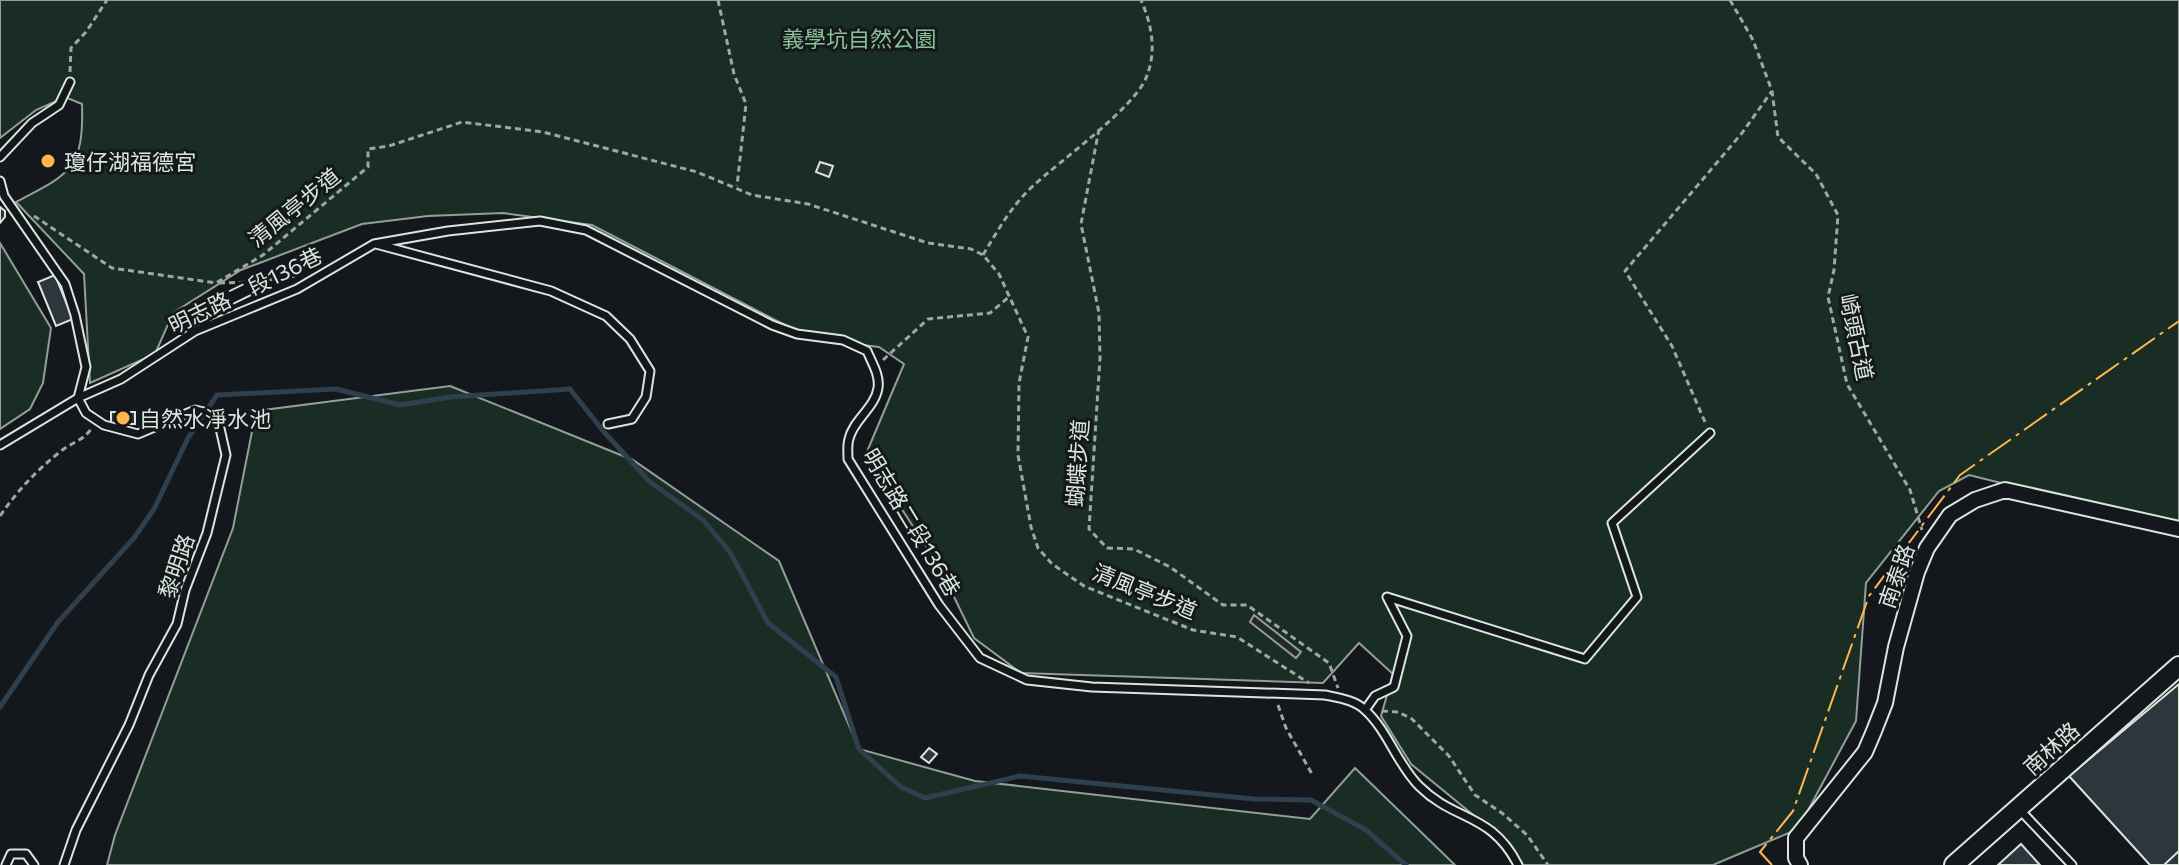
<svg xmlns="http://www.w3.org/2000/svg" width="2179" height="865" font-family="Commissioner,'Noto Sans TC',sans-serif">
  <rect width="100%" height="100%" fill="#14181c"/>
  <path fill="#1a2d24" stroke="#939e99" stroke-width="2" d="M 0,0 L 2179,0 L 2179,527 L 1969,475 L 1939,491 L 1866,583 L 1856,721 L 1798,829 L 1713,865 L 1518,865 L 1494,832 L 1411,764 L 1381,716 L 1393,674 L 1359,643 L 1323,683 L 1021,673 L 974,638 L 940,568 L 866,454 L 904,364 L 879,347 L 812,339 L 592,225 L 503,213 L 428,216 L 362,224 L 241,270 L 173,313 L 155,354 L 90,383 L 84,274 L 16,202 C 70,174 84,169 82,104 L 65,97 L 36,110 L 0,138 Z
    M 0,243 L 51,328 L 43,383 L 30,409 L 0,429 Z
    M 450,386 L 633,460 L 779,561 L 859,749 L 975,781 L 1310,819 L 1355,768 L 1455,865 L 107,865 L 115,835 L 233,528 L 256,411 Z"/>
  <path fill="#24282b" stroke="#939e99" stroke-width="2" d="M 1254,615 L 1301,652 L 1296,658 L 1250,622 Z"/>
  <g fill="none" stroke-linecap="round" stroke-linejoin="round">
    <path stroke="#2f3f4d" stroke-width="5" d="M 0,707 L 58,622 L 134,538 L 154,509 L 188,438 L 217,395 L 336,389 L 400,405 L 451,397 L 570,389 L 604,432 L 650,482 L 703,520 L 730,552 L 768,623 L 836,677 L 859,749 L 901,787 L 925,798 L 1020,776 L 1254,799 L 1311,800 L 1366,830 L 1406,865"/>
  </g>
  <path fill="#2c363c" stroke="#d8e6dc" stroke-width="2" d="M 820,162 L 833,166 L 829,177 L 816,172 Z
    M 0,207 L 5,211 L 5,217 L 0,223 Z
    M 55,275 L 73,319 L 56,326 L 38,282 Z
    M 111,412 L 135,412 L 135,424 L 111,424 Z
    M 2179,684 L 2179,851 L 2164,865 L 2150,865 L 2069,776 Z
    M 929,748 L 937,754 L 929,763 L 921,757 Z
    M 2021,844 L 2040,865 L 1998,865 Z
    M 2179,851 L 2179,865 L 2164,865 Z"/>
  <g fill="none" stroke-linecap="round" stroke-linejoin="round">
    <defs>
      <path id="service" d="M 0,157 L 32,123 L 59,105 L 70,82
        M 0,181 L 4,196 L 65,284 L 75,315 L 86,367 L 78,398 L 86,413 L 104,425 L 138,434 L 195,410 L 217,415 L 226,455 L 207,533 L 185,590 L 177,624 L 149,675 L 129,725 L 76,830 L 64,865
        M 376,244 L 551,291 L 606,316 L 630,339 L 650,371 L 646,397 L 632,419 L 608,424
        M 0,445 L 78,398 L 121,379 L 195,331 L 297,289 L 374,244 L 448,231 L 540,221 L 586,230 L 772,325 L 797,334 L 843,340 L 867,351 C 872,363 880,375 878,388 C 875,408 853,420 849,439 C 847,445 848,453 848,459 L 939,605 L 980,658 L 1027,680 L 1092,687 L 1325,695 C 1339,698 1355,700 1365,710 C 1388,731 1397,764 1419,786 C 1455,822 1491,812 1518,865
        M 1365,710 L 1375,696 L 1394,687 L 1407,636 L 1387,597 L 1585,659 L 1637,597 L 1612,523 L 1710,433
        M 2019,809 L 2072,865
        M 6,865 L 11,854 L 26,854 L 34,865"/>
      <path id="minor" d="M 1800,865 L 1796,858 L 1796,838 L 1865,752 L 1874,731 L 1885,703 L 1896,647 L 1917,572 L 1927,548 L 1950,515 L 1975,500 L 2005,490 L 2179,529"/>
      <path id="tertiary" d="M 1954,865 L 2179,666"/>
    </defs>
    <use href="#service" stroke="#d8e6dc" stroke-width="11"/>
    <use href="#minor" stroke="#d8e6dc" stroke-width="18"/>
    <use href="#tertiary" stroke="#d8e6dc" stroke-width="22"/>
    <path stroke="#9da8a2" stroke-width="3" stroke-dasharray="6 4" stroke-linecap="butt" d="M 718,0 L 734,74 L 746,104 L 737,186
      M 1730,0 L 1753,40 L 1772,91 L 1778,137 L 1816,174 L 1838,215 L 1834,270 L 1828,297 L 1847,384 L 1910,490 L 1922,530
      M 70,72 L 71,48 L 86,32 L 107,0
      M 1099,129 L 1081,224 L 1099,313 L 1100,358 L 1089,529 L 1107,548 L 1134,549 L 1170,567 L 1223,605 L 1247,605 L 1329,663 L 1338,688
      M 34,216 L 112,268 L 216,283 L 263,255 L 368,167 L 368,149 L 389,146 L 462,122 L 543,132 L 697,172 L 752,195 L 808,204 L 928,243 L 971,249 L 983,255 L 999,274 L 1028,337 L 1019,383 L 1018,455 L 1031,527 L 1038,548 L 1052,564 L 1084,586 L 1193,630 L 1237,637 L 1309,683
      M 983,255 C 998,230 1012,205 1034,185 C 1061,160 1133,109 1146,78 C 1157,52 1152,25 1141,0
      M 219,283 L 254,282 L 295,276
      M 883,360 L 928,319 L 990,313 L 1010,296
      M 1705,422 L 1672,346 L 1625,271 L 1742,133 L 1772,91
      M 0,516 C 18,490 36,471 61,451 C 71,443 84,440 91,429
      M 1278,705 L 1286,728 L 1312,774
      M 1382,711 L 1398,712 L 1412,719 L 1449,756 L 1475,795 L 1502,813 L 1527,835 L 1548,865"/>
    <use href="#service" stroke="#14181c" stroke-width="7"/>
    <use href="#minor" stroke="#14181c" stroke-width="14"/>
    <use href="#tertiary" stroke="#14181c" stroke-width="18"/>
    <path stroke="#ffb74d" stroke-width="2" stroke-dasharray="28 6 4 6" stroke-linecap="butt" d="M 1772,865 L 1760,852 L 1793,811 L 1869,596 L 1960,475 L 2179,321"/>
  </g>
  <g fill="#ffb74d" stroke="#14181c" stroke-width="3">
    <circle cx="48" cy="161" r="8"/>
    <circle cx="123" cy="418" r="8"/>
  </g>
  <g text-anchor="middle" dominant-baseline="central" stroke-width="6" stroke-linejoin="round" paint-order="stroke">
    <g font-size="22" fill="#8ac095" stroke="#14181c">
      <text x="859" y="38">義學坑自然公園</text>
    </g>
    <g font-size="22" fill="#d8e6dc" stroke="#14181c" text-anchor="start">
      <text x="64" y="161">瓊仔湖福德宮</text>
      <text x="139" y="418">自然水淨水池</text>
    </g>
    <g font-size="22" fill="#d8e6dc" stroke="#14181c">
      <text transform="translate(294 207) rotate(-39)">清風亭步道</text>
      <text transform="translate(245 290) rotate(-26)">明志路二段136巷</text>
      <text transform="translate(1857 337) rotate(78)">崎頭古道</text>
      <text transform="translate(1077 463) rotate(-86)">蝴蝶步道</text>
      <text transform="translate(912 522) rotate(59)">明志路二段136巷</text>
      <text transform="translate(176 566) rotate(-71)">黎明路</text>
      <text transform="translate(1896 576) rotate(-71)">南泰路</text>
      <text transform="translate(1145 591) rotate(22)">清風亭步道</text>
      <text transform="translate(2051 748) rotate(-42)">南林路</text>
    </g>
  </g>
</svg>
